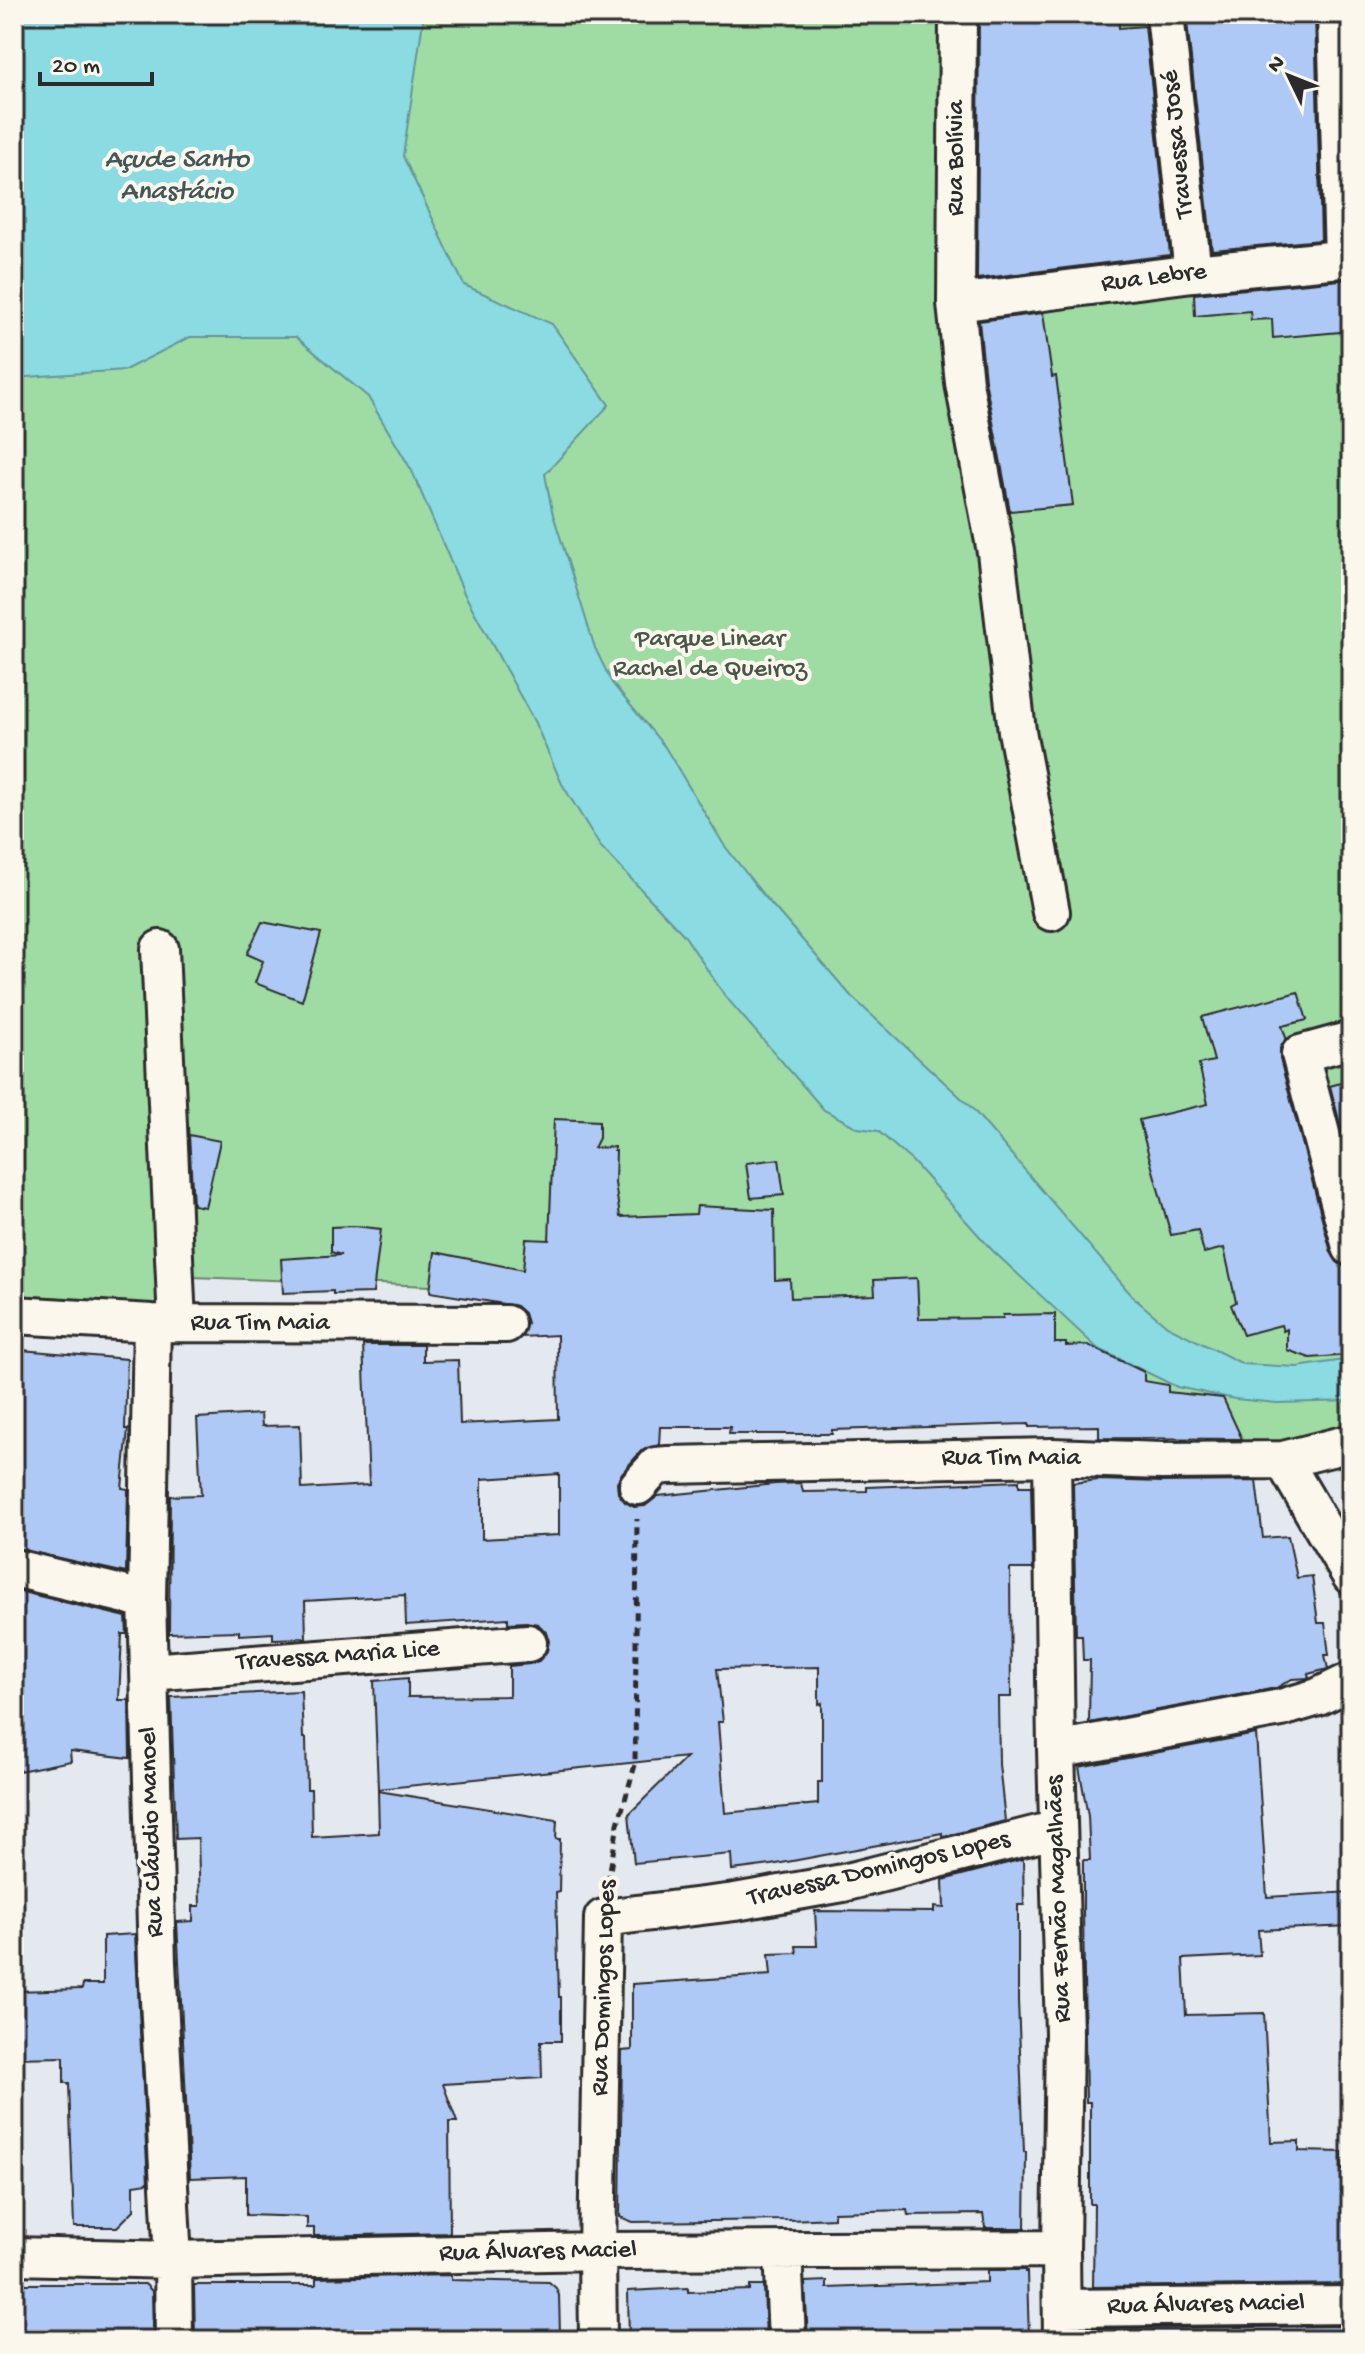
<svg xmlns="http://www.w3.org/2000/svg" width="1365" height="2354" font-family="'Gochi Hand',sans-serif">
  <rect width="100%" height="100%" fill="#e4e9ef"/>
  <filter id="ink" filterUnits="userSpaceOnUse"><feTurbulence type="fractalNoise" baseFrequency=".0125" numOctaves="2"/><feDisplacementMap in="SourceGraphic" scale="16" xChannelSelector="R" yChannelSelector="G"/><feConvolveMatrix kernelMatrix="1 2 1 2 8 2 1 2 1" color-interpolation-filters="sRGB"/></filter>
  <g filter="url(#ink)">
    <path fill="#9fdca4" stroke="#658468" stroke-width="2" d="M 14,14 L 1351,14 L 1351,1465 L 1305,1470 L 1259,1467 L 837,1341 L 699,1296 L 165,1276 L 168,1305 L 14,1295 Z"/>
    <path fill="#8adbe2" stroke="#649599" stroke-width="2" d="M 14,14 L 424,14 L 403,156 L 464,285 L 552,324 L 609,405 L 545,474 L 552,511 L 595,648 L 612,683 L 665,747 L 724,845 L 761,892 L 851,996 L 971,1107 L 1134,1298 L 1167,1326 L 1243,1364 L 1297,1367 L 1351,1359 L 1351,1401 L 1277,1403 L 1235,1399 L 1177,1387 L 1097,1348 L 992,1250 L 913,1162 L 878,1131 L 858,1128 L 824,1110 L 725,996 L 684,935 L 600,846 L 562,784 L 534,721 L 464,593 L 412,471 L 368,397 L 296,337 L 190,337 L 125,370 L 14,378 Z"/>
    <path fill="#afc9f6" stroke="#2b2b2b" stroke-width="2" fill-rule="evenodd" d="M 979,14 L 1118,14 L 1119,28 L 1145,26 L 1170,255 L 977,279 Z
      M 1188,14 L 1315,14 L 1321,240 L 1212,250 L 1187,22 L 1189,21 Z
      M 1351,279 L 1351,331 L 1273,338 L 1272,319 L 1251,320 L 1250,311 L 1195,316 L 1194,294 Z
      M 1043,313 L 1052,377 L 1056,376 L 1073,505 L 1010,511 L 985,380 L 979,321 Z
      M 262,922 L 321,933 L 302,1001 L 255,983 L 263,961 L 247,954 Z
      M 1298,992 L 1307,1020 L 1282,1026 L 1286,1038 L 1280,1048 L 1280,1059 L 1331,1252 L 1337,1262 L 1345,1267 L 1351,1267 L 1351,1355 L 1310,1358 L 1287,1350 L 1287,1329 L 1283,1331 L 1281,1325 L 1243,1335 L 1231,1305 L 1236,1302 L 1224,1248 L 1204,1253 L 1198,1230 L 1171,1235 L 1139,1120 L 1208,1104 L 1199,1064 L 1214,1061 L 1202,1017 Z
      M 1351,1080 L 1351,1165 L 1330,1086 Z
      M 554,1119 L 599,1121 L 599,1138 L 594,1148 L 614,1147 L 614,1151 L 616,1151 L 615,1183 L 620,1217 L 696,1214 L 697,1206 L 774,1210 L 775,1280 L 790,1279 L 791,1298 L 875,1295 L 874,1280 L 917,1278 L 919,1319 L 1003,1318 L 1003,1315 L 1055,1314 L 1055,1343 L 1066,1343 L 1066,1346 L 1088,1345 L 1144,1372 L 1144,1381 L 1168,1385 L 1168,1392 L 1223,1398 L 1242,1439 L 1099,1438 L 1099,1426 L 1029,1427 L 1029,1424 L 832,1430 L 832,1434 L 729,1434 L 730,1427 L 660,1427 L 659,1445 L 641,1451 L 622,1473 L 617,1482 L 618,1493 L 625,1502 L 634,1507 L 645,1506 L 658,1496 L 775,1484 L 801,1483 L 803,1492 L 867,1491 L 867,1487 L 1019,1481 L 1019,1486 L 1031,1486 L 1033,1569 L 1010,1569 L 1011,1697 L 998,1697 L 999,1764 L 1005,1821 L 942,1837 L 942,1833 L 771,1865 L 732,1870 L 731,1854 L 634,1863 L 629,1814 L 687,1757 L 378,1789 L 374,1681 L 408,1678 L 408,1697 L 509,1696 L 509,1666 L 530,1664 L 539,1661 L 547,1651 L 549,1641 L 546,1632 L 538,1624 L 526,1622 L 508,1623 L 508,1618 L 406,1625 L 405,1595 L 305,1601 L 306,1638 L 273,1639 L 273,1633 L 239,1635 L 239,1631 L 169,1633 L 170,1496 L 201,1495 L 197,1418 L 261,1414 L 262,1426 L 300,1425 L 302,1489 L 369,1485 L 363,1345 L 423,1345 L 423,1361 L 458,1360 L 460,1424 L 558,1419 L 557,1335 L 522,1337 L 527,1323 L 524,1313 L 516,1306 L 430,1292 L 435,1252 L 523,1270 L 526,1239 L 549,1240 ZM 559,1474 L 559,1535 L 482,1539 L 482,1479 ZM 819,1667 L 819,1704 L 822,1703 L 822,1782 L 818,1782 L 818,1804 L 725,1813 L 718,1722 L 723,1722 L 717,1669 Z
      M 189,1135 L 220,1141 L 205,1207 L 193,1205 Z
      M 779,1159 L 784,1195 L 751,1198 L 746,1163 Z
      M 354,1226 L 381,1229 L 373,1293 L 333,1294 L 333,1291 L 283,1293 L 281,1259 L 341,1255 L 331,1252 L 331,1227 Z
      M 21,1350 L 127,1359 L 125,1429 L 128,1429 L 122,1488 L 128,1489 L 126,1573 L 14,1548 L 14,1397 Z
      M 1098,1480 L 1161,1482 L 1256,1481 L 1263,1538 L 1288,1536 L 1297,1578 L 1312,1576 L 1318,1623 L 1325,1623 L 1329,1655 L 1325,1655 L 1328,1669 L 1308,1674 L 1309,1678 L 1292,1679 L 1276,1688 L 1089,1723 L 1090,1660 L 1083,1660 L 1082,1635 L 1076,1635 L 1073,1483 Z
      M 14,1590 L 126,1617 L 127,1634 L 122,1634 L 119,1700 L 129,1700 L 130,1758 L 70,1751 L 71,1761 L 14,1772 Z
      M 301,1691 L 303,1738 L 306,1738 L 307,1789 L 311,1789 L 312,1837 L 379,1833 L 378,1791 L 557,1820 L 556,1839 L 560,1839 L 559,1892 L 556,1893 L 559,1997 L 561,1997 L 561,2041 L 541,2041 L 542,2078 L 443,2084 L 457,2122 L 449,2122 L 450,2233 L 314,2236 L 314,2228 L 307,2228 L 307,2217 L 246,2215 L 246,2176 L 190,2178 L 177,1922 L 193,1921 L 193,1906 L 200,1906 L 198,1838 L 176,1839 L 171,1697 Z
      M 1256,1734 L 1267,1897 L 1351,1892 L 1351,1926 L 1258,1930 L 1260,1955 L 1183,1959 L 1186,2015 L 1264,2013 L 1271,2142 L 1299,2141 L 1299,2151 L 1342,2152 L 1342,2170 L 1351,2170 L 1351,2284 L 1093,2287 L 1094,2204 L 1090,2204 L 1090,2102 L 1086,2102 L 1083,1912 L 1083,1860 L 1090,1860 L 1088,1816 L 1079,1767 Z
      M 1023,1859 L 1024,1905 L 1018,1905 L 1018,2001 L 1024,2152 L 1026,2152 L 1025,2228 L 985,2228 L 983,2214 L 908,2215 L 907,2210 L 834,2212 L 834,2218 L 789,2220 L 633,2222 L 620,2217 L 622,2051 L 632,2050 L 632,1984 L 771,1975 L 769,1954 L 797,1953 L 796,1946 L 817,1946 L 815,1911 L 934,1912 L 934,1907 L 944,1908 L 943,1880 Z
      M 135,1934 L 148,2183 L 134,2185 L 134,2210 L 117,2227 L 74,2227 L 69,2083 L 64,2083 L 64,2057 L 14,2058 L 14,1991 L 82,1989 L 83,1984 L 103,1984 L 103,1936 Z
      M 987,2270 L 1025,2270 L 1025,2272 L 1027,2272 L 1029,2340 L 808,2340 L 805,2282 L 827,2281 L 827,2288 L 987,2282 Z
      M 451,2275 L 451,2280 L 549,2282 L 556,2288 L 559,2295 L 560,2334 L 387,2336 L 372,2338 L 372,2340 L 195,2340 L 194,2285 L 316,2285 L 316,2278 Z
      M 14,2284 L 145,2284 L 152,2291 L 153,2340 L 14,2340 Z
      M 750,2286 L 764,2286 L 766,2340 L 629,2340 L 628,2291 L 688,2288 L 688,2292 L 750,2290 Z
      M 1351,2326 L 1351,2340 L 1092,2340 L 1092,2329 Z"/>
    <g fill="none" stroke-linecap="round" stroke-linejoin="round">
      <defs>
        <path id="minor" d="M 958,14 L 956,303 L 964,383 L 996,552 L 1017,731 L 1051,912
          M 1165,14 L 1193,273
          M 1336,14 L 1343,259
          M 956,303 L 1193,273 L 1351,258
          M 160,949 L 177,1323
          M 1351,1040 L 1300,1054 L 1351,1247
          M 14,1315 L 152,1323 L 506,1324
          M 152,1323 L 147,1600 L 149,1672 L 157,1963 L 173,2260 L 174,2340
          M 1052,1457 L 1056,1750 L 1064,2033 L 1061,2249 L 1062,2340
          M 1283,1460 L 1351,1576
          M 638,1486 L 656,1466 L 668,1465 L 1052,1457 L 1161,1461 L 1283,1460 L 1351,1443
          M 14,1568 L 147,1600
          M 149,1672 L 528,1643
          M 1056,1750 L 1281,1708 L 1318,1697 L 1351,1681
          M 783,2250 L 787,2340
          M 14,2256 L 173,2260 L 597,2251 L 1061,2249
          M 1062,2308 L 1351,2305
          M 598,2340 L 597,2251 L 603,1918 L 735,1902 L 843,1883 L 1058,1829"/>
      </defs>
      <use href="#minor" stroke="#2b2b2b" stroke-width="42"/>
      <path stroke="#2b2b2b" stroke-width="5" stroke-dasharray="8 6" stroke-linecap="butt" d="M 608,1882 L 618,1824 L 635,1765 L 637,1519"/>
      <use href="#minor" stroke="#fbf7ec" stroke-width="36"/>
    </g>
  </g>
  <g text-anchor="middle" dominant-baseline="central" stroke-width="8" stroke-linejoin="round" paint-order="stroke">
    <g font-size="26" fill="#2b2b2b" stroke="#fbf7ec">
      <text transform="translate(1179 144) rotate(-96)">Travessa José</text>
      <text transform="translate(957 158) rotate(-90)">Rua Bolívia</text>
      <text transform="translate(1154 279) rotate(-7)">Rua Lebre</text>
      <text x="260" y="1324">Rua Tim Maia</text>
      <text x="1011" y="1459">Rua Tim Maia</text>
      <text transform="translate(338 1657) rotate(-4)">Travessa Maria Lice</text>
      <text transform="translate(153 1832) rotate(-92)">Rua Cláudio Manoel</text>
      <text transform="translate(879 1870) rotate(-13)">Travessa Domingos Lopes</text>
      <text transform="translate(1060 1899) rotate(-92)">Rua Fernão Magalhães</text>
      <text transform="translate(605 1988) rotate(-88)">Rua Domingos Lopes</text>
      <text transform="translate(538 2253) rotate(-1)">Rua Álvares Maciel</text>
      <text transform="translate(1206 2306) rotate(-1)">Rua Álvares Maciel</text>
    </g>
    <g font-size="26" fill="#485749" stroke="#fbf7ec">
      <text x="710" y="640">Parque Linear<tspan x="710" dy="30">Rachel de Queiroz</tspan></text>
    </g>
    <g font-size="28" font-style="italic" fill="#435759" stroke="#fbf7ec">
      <text x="177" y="160">Açude Santo<tspan x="177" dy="32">Anastácio</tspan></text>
    </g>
  </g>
  <rect width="1365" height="2354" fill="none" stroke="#fbf7ec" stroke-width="48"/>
  <rect x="24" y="24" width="1317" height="2306" fill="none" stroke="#2b2b2b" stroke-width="3" filter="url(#ink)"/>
  <g transform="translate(1289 76) rotate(313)" stroke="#fbf7ec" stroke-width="6" paint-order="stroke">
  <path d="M0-6L14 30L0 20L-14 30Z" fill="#2b2b2b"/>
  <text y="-12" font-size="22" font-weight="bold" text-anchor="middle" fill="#2b2b2b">N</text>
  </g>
  <path d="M40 72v12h112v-12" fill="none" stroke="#2b2b2b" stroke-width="4"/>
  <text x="52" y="72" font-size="24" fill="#2b2b2b" stroke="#fbf7ec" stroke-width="6" paint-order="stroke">20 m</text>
</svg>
